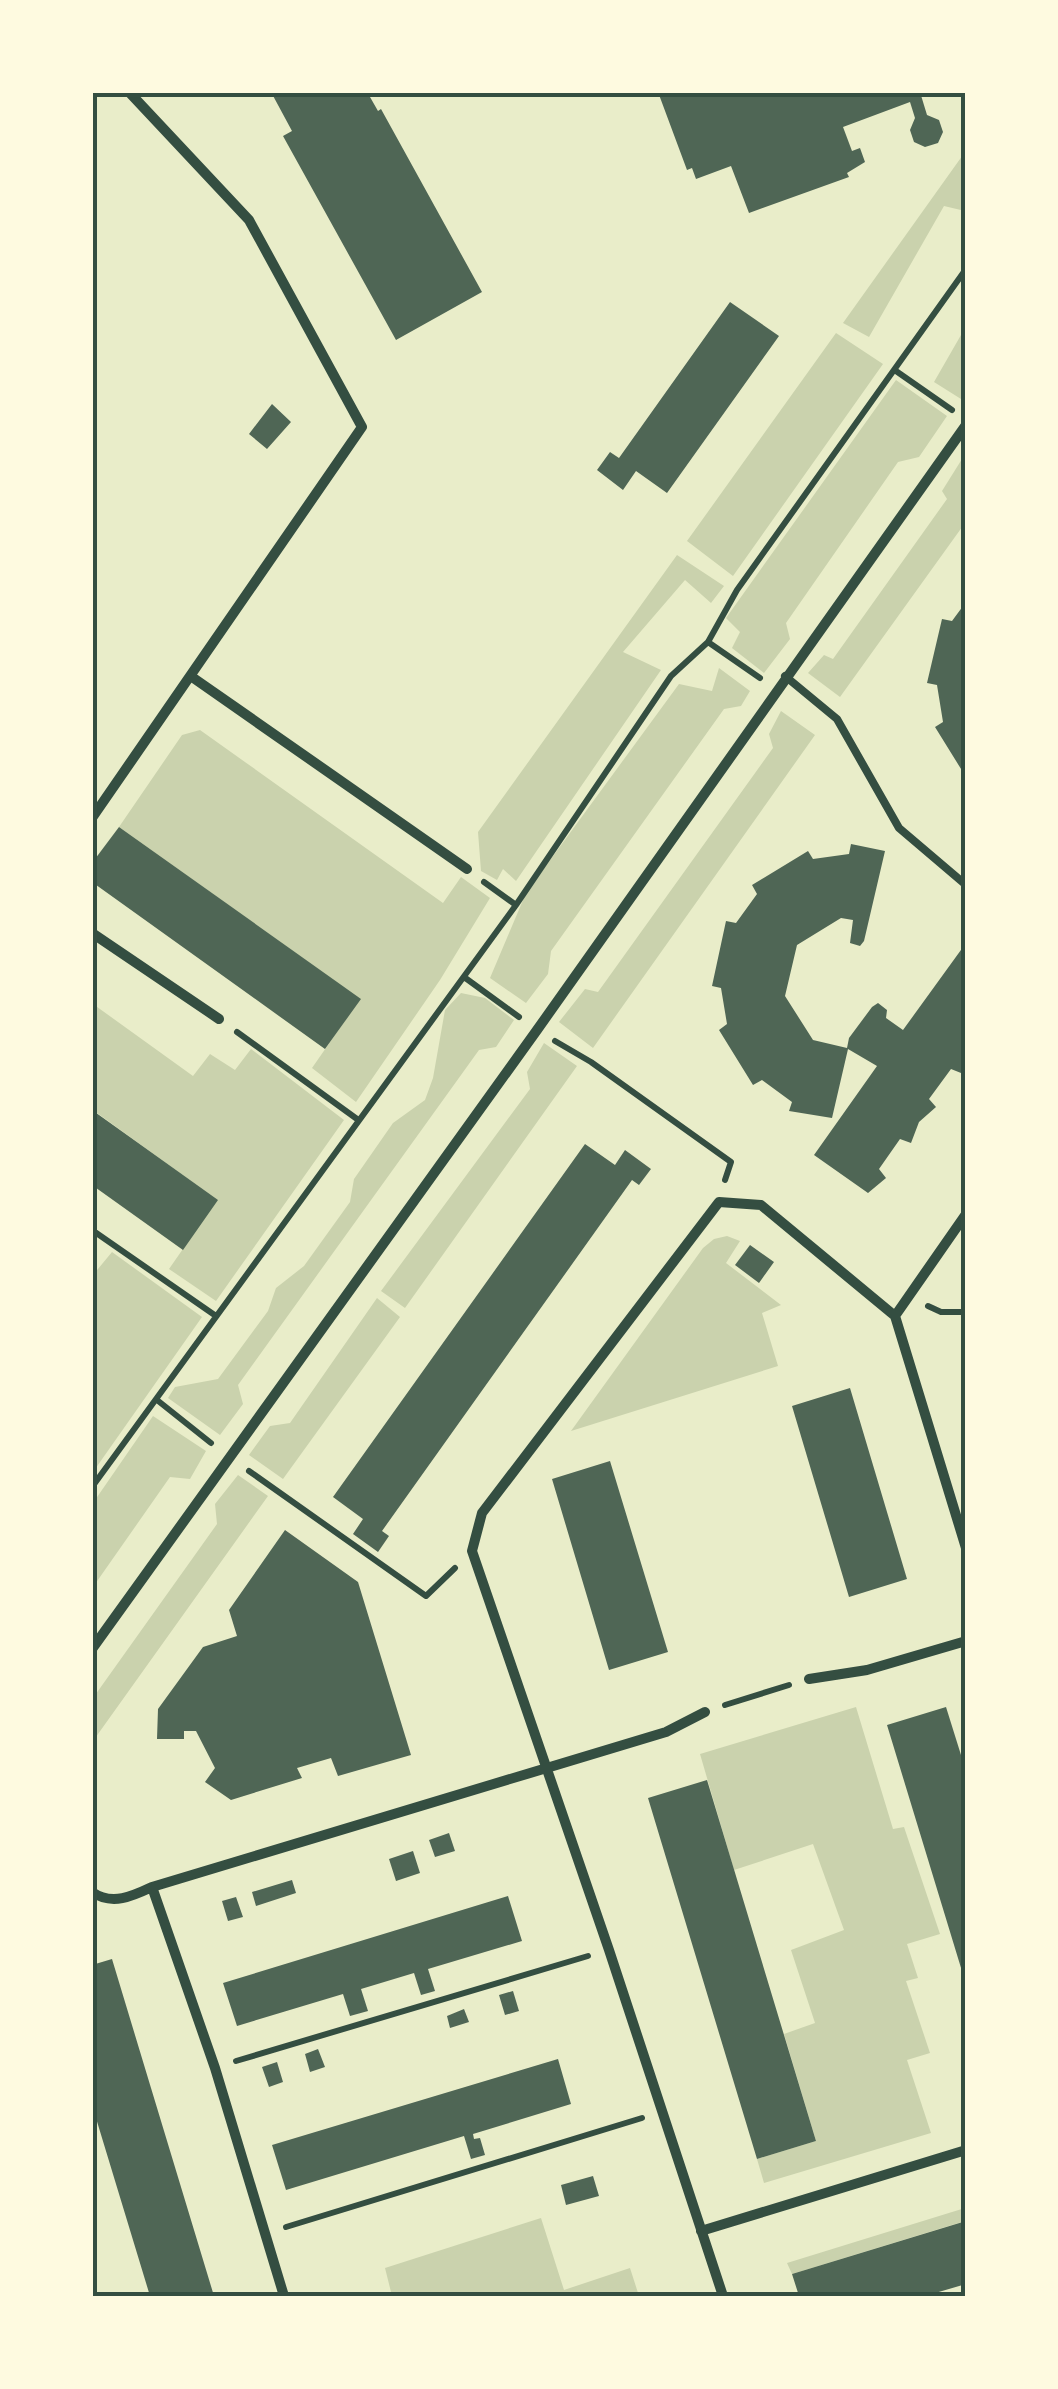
<svg xmlns="http://www.w3.org/2000/svg" width="1058" height="2389" font-family="'Open Sans',sans-serif">
  <rect width="100%" height="100%" fill="#e9edc9"/>
  <path fill="#cad2ad" d="M 965,152 L 965,211 L 944,206 L 869,337 L 843,323 Z
    M 965,328 L 965,394 L 961,399 L 934,382 Z
    M 836,333 L 883,364 L 733,576 L 687,541 Z
    M 896,380 L 947,416 L 919,457 L 898,462 L 786,623 L 790,639 L 764,673 L 732,648 L 740,632 L 726,618 Z
    M 962,459 L 965,462 L 965,523 L 840,697 L 808,673 L 824,655 L 833,659 L 947,499 L 942,491 Z
    M 677,555 L 724,586 L 711,603 L 685,580 L 623,652 L 661,670 L 516,881 L 503,869 L 497,880 L 481,871 L 478,832 Z
    M 719,668 L 750,691 L 741,706 L 724,709 L 551,951 L 548,974 L 526,1003 L 490,978 L 526,893 L 679,684 L 712,691 Z
    M 781,711 L 815,735 L 593,1048 L 559,1022 L 585,989 L 598,992 L 773,748 L 769,734 Z
    M 200,730 L 443,903 L 461,877 L 490,898 L 440,980 L 356,1102 L 312,1068 L 360,999 L 119,827 L 182,735 Z
    M 461,993 L 485,998 L 514,1020 L 496,1047 L 479,1050 L 238,1385 L 243,1404 L 220,1435 L 168,1398 L 175,1387 L 218,1379 L 268,1311 L 276,1288 L 304,1266 L 350,1202 L 354,1179 L 393,1123 L 425,1100 L 433,1078 L 445,1010 Z
    M 93,1004 L 193,1076 L 210,1054 L 235,1070 L 251,1049 L 344,1120 L 216,1301 L 169,1269 L 217,1200 L 93,1110 Z
    M 544,1043 L 577,1066 L 405,1308 L 381,1291 L 530,1089 L 527,1072 Z
    M 727,1236 L 740,1241 L 726,1263 L 781,1305 L 762,1313 L 778,1366 L 571,1431 L 703,1248 L 714,1239 Z
    M 112,1252 L 202,1317 L 93,1472 L 93,1275 Z
    M 377,1298 L 400,1317 L 283,1479 L 249,1455 L 270,1426 L 290,1423 Z
    M 153,1416 L 206,1451 L 190,1479 L 170,1477 L 93,1587 L 93,1503 Z
    M 238,1475 L 268,1496 L 93,1741 L 93,1698 L 217,1524 L 215,1504 Z
    M 856,1707 L 893,1829 L 904,1827 L 940,1934 L 907,1944 L 918,1978 L 906,1981 L 930,2053 L 907,2060 L 931,2133 L 764,2183 L 757,2159 L 816,2141 L 784,2034 L 815,2023 L 791,1950 L 844,1930 L 813,1844 L 734,1870 L 700,1754 Z
    M 965,2208 L 965,2221 L 792,2274 L 787,2263 Z
    M 541,2218 L 564,2290 L 630,2268 L 639,2296 L 392,2296 L 385,2268 Z"/>
  <path fill="#4f6655" d="M 271,92 L 378,92 L 370,97 L 378,111 L 381,109 L 482,292 L 396,340 L 283,136 L 292,131 Z
    M 658,92 L 920,92 L 927,115 L 939,120 L 943,132 L 938,143 L 925,147 L 914,142 L 910,130 L 915,118 L 910,102 L 843,127 L 852,151 L 860,148 L 865,162 L 847,173 L 849,177 L 749,213 L 731,166 L 696,179 L 692,168 L 687,170 Z
    M 730,302 L 779,336 L 667,493 L 636,471 L 623,490 L 597,470 L 610,452 L 619,458 Z
    M 272,404 L 291,422 L 267,449 L 249,434 Z
    M 966,602 L 966,777 L 935,727 L 943,722 L 937,685 L 927,683 L 942,619 L 952,621 Z
    M 119,827 L 361,999 L 325,1049 L 92,882 L 92,863 Z
    M 851,844 L 885,851 L 864,941 L 860,946 L 850,943 L 853,920 L 841,918 L 797,945 L 785,996 L 813,1040 L 847,1048 L 849,1038 L 872,1007 L 878,1003 L 887,1010 L 886,1018 L 903,1030 L 966,943 L 966,1061 L 961,1073 L 951,1069 L 929,1099 L 936,1107 L 919,1122 L 911,1143 L 900,1139 L 879,1169 L 886,1178 L 868,1193 L 814,1155 L 877,1066 L 848,1049 L 832,1118 L 789,1111 L 792,1102 L 762,1080 L 753,1085 L 719,1030 L 727,1024 L 721,988 L 712,986 L 726,921 L 736,923 L 757,894 L 752,885 L 808,851 L 813,859 L 849,854 Z
    M 92,1110 L 218,1200 L 183,1250 L 92,1185 Z
    M 585,1144 L 615,1165 L 625,1150 L 651,1169 L 639,1185 L 632,1180 L 382,1531 L 389,1536 L 378,1552 L 353,1534 L 363,1519 L 333,1497 Z
    M 750,1245 L 774,1262 L 759,1283 L 735,1265 Z
    M 850,1388 L 907,1579 L 849,1597 L 792,1406 Z
    M 610,1461 L 668,1652 L 609,1670 L 552,1479 Z
    M 285,1530 L 358,1582 L 411,1755 L 338,1776 L 331,1758 L 297,1768 L 302,1778 L 231,1800 L 205,1782 L 215,1768 L 196,1731 L 184,1731 L 184,1739 L 157,1739 L 158,1709 L 203,1647 L 237,1636 L 229,1610 Z
    M 946,1707 L 966,1771 L 965,1981 L 887,1725 Z
    M 707,1780 L 816,2141 L 757,2159 L 648,1798 Z
    M 449,1833 L 455,1851 L 435,1857 L 429,1840 Z
    M 413,1851 L 420,1873 L 396,1881 L 389,1859 Z
    M 292,1880 L 296,1893 L 256,1906 L 252,1892 Z
    M 508,1896 L 522,1941 L 428,1969 L 435,1991 L 421,1995 L 414,1973 L 361,1989 L 368,2011 L 350,2016 L 343,1994 L 237,2026 L 223,1983 Z
    M 236,1897 L 243,1917 L 228,1921 L 222,1901 Z
    M 112,1959 L 151,2088 L 214,2296 L 150,2296 L 92,2105 L 92,1965 Z
    M 513,1991 L 519,2011 L 505,2015 L 499,1995 Z
    M 464,2009 L 469,2022 L 450,2028 L 447,2016 Z
    M 318,2049 L 325,2067 L 310,2072 L 305,2054 Z
    M 558,2059 L 571,2104 L 473,2134 L 474,2139 L 480,2138 L 485,2155 L 471,2159 L 464,2136 L 286,2190 L 272,2145 Z
    M 277,2062 L 283,2082 L 269,2087 L 262,2067 Z
    M 593,2176 L 599,2196 L 566,2205 L 561,2185 Z
    M 966,2221 L 966,2284 L 925,2296 L 799,2296 L 792,2274 Z"/>
  <g fill="none" stroke-linecap="round" stroke-linejoin="round">
    <path stroke="#344e41" stroke-width="6" d="M 896,371 L 952,410
      M 708,642 L 760,678
      M 484,882 L 516,905
      M 464,977 L 519,1017
      M 237,1032 L 357,1119
      M 555,1041 L 591,1062 L 731,1162 L 725,1180
      M 92,1230 L 216,1316
      M 928,1306 L 941,1312 L 966,1312
      M 157,1400 L 211,1443
      M 249,1471 L 426,1596 L 455,1568
      M 92,1487 L 516,905 L 671,676 L 708,642 L 737,590 L 966,269
      M 725,1705 L 789,1685
      M 236,2061 L 588,1956
      M 286,2227 L 642,2118"/>
    <path stroke="#344e41" stroke-width="8" d="M 785,676 L 837,719 L 899,828 L 966,885"/>
    <path stroke="#344e41" stroke-width="10" d="M 192,677 L 467,869
      M 92,818 L 362,427 L 249,220 L 129,92
      M 92,933 L 219,1019
      M 895,1316 L 966,1548
      M 895,1316 L 966,1214
      M 92,1649 L 537,1030 L 966,425
      M 809,1679 L 867,1670 L 966,1641
      M 152,1887 L 215,2068 L 284,2296
      M 92,1892 C 112,1906 133,1896 152,1887 L 666,1732 L 705,1712
      M 701,2231 L 966,2150
      M 723,2296 L 609,1950 L 472,1551 L 482,1513 L 719,1202 L 761,1205 L 895,1316"/>
  </g>
  <rect width="1058" height="2389" fill="none" stroke="#fefae0" stroke-width="190"/>
  <rect x="95" y="95" width="868" height="2199" fill="none" stroke="#344e41" stroke-width="4"/>
</svg>
